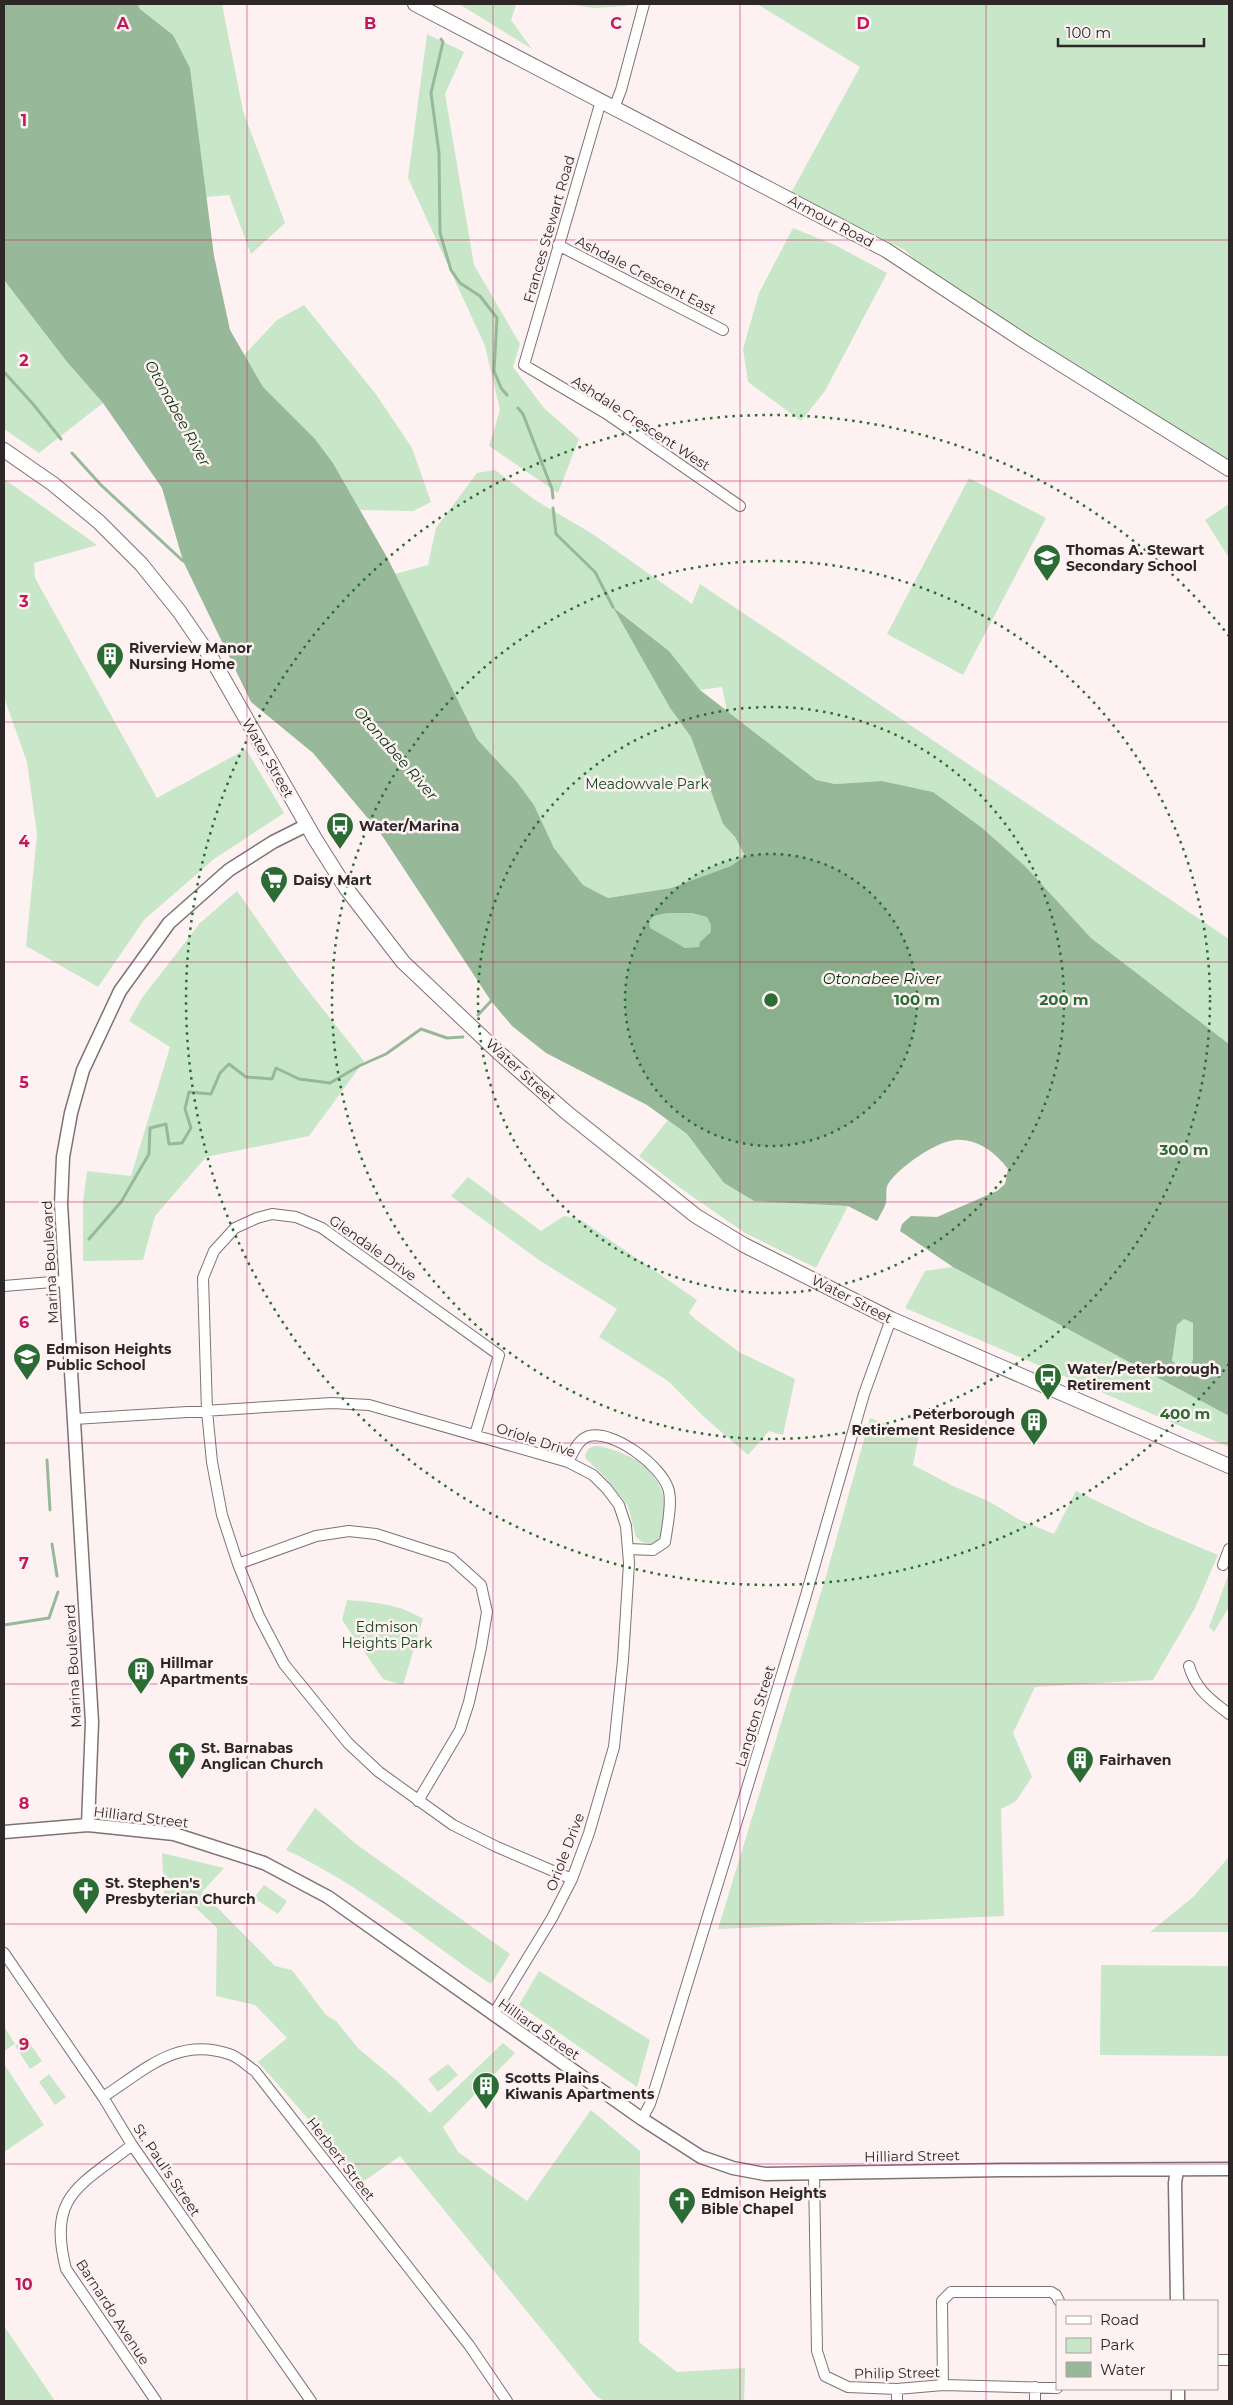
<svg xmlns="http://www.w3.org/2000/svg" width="1233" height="2405" font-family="Montserrat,sans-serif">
  <rect width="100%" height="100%" fill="#fdf2f1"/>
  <path fill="#c7e7c8" d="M 137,4 L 222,4 L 243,111 L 285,223 L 251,254 L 229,195 L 206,197 L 190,68 L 173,35 L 140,9 Z
    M 459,4 L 520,4 L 516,5 L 511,20 L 532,49 Z
    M 566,4 L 627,4 L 626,6 L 594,8 Z
    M 757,4 L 1229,4 L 1229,470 L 924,270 L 905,250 L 791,193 L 860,67 Z
    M 427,34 L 464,52 L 445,94 L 474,265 L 520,344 L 513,367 L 544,408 L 579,439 L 558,493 L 489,446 L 500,410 L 485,346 L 408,178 Z
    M 793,228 L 835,245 L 887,273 L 825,391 L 801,421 L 748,382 L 743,349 L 759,293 Z
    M 4,280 L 67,362 L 103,403 L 39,453 L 4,429 Z
    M 304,305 L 375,393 L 412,448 L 431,502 L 413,511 L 360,510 L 333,463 L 315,439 L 263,387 L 244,355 L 277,320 Z
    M 495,470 L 535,500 L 591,533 L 692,604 L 700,584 L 1229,939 L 1229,1044 L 1091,938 L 1025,866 L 981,827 L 933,792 L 882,781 L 835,784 L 816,780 L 727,711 L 722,687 L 700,690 L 669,651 L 615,608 L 670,708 L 691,737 L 723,824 L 735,837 L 745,856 L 731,866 L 671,888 L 608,898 L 583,885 L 554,848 L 534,805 L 517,782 L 477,739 L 395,574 L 428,565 L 436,528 L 477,473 Z
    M 969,478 L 1046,518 L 963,675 L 887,634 Z
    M 4,479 L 97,545 L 34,563 L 35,578 L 157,798 L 246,749 L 284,813 L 214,859 L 144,920 L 98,987 L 26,946 L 37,834 L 27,762 L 4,697 Z
    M 1229,504 L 1229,558 L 1205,520 Z
    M 237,891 L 299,979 L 364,1061 L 309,1136 L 206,1157 L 155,1216 L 143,1260 L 83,1261 L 83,1202 L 87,1171 L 131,1176 L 170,1047 L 129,1021 L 142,998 L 200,923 Z
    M 667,913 L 692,913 L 707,917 L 711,925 L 711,932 L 700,942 L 699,947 C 686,954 661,936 650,928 L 649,921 L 654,916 Z
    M 668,1120 L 687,1134 L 724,1183 L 754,1201 L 848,1206 L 816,1268 L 745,1233 L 683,1190 L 639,1156 Z
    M 468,1177 L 541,1231 L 564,1216 L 581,1220 L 697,1300 L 689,1313 L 695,1319 L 739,1352 L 795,1379 L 783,1435 L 769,1431 L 748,1455 L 704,1417 L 668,1381 L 599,1337 L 617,1309 L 539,1260 L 451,1196 Z
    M 953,1267 L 1229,1416 L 1229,1447 L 905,1308 L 925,1271 Z
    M 1184,1319 L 1193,1323 L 1193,1359 L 1187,1374 L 1172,1361 L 1177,1325 Z
    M 870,1418 L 919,1435 L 913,1465 L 953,1486 L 988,1501 L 1020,1520 L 1054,1534 L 1076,1491 L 1149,1526 L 1218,1555 L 1195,1608 L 1153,1680 L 1035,1687 L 1013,1733 L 1032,1777 L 1016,1801 L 1001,1809 L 1004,1916 L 718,1929 L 826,1576 Z
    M 594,1446 C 602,1446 608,1448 616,1451 C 657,1464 677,1501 658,1541 L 651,1544 L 642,1542 L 636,1537 L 628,1506 L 605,1477 L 586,1459 L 585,1455 L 588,1449 Z
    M 1229,1573 L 1229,1607 L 1214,1632 L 1209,1627 Z
    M 347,1600 C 374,1602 400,1604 423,1619 L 403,1685 L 383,1679 L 342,1620 Z
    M 315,1808 L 356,1844 L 510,1954 L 491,1984 C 423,1939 360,1884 286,1850 Z
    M 162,1853 L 224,1868 L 202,1892 L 275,1966 L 292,1970 L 326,2015 L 336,2021 L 358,2048 L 396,2080 L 430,2113 L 503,2043 L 515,2053 L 443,2127 L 458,2152 L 527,2201 L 591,2110 L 640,2151 L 639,2342 L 677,2372 L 745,2368 L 744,2401 L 604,2401 L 596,2396 L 400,2156 L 360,2184 L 319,2131 L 258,2062 L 287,2038 L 255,2005 L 216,1996 L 217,1928 L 196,1908 L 164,1893 Z
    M 1229,1857 L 1229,1932 L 1150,1932 L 1193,1897 Z
    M 264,1885 L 287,1901 L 278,1914 L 254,1898 Z
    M 1101,1965 L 1229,1966 L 1229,2056 L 1100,2055 Z
    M 539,1971 L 650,2040 L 637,2087 L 519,2005 Z
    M 4,2026 L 15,2044 L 4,2051 Z
    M 26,2038 L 42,2061 L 30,2069 L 15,2046 Z
    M 4,2064 L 44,2125 L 4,2152 Z
    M 448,2064 L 458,2075 L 438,2092 L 428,2079 Z
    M 49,2074 L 66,2097 L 55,2105 L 39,2082 Z
    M 4,2326 L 55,2401 L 4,2401 Z"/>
  <path fill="#97b999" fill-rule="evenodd" d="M 4,4 L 137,4 L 140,9 L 173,35 L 190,68 L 214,256 L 230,330 L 263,387 L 315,439 L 333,463 L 388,559 L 477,739 L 517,782 L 534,805 L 554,848 L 583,885 L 608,898 L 671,888 L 731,866 L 745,856 L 735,837 L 723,824 L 691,737 L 670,708 L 613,607 L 669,651 L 700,690 L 816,780 L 835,784 L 882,781 L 933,792 L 981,827 L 1025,866 L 1091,938 L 1229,1044 L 1229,1416 L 953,1267 L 900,1231 L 902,1224 L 911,1216 L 937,1217 L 997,1191 L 1005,1184 L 1008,1169 C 996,1153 977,1138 955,1140 C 935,1142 899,1167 888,1184 C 885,1190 887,1197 886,1203 C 884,1209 880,1215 877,1221 L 848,1206 L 754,1201 L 724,1183 L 687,1134 L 647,1105 L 546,1053 L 512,1026 L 491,1001 L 381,834 L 313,753 L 251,702 L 183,561 L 162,488 L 103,403 L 67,362 L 4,280 ZM 667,913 L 692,913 L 707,917 L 711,925 L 711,932 L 700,942 L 699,947 L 685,948 L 650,928 L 649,921 L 654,916 ZM 1184,1319 L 1193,1323 L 1193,1359 L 1187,1374 L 1172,1361 L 1177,1325 Z"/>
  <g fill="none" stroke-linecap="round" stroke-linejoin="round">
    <path stroke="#97b999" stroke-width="3" d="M 441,39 L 443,42 L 431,93 L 439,153 L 440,233 L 451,270 L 460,283 L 480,296 L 497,318 L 494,371 L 501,388 L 507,395
      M 4,372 L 33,404 L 61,439
      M 518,408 L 523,414 L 552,489 L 553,498
      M 72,453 L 101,485 L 183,561
      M 553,508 L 556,534 L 595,572 L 613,607
      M 478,1015 L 491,1001
      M 89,1239 L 121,1202 L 149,1154 L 150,1128 L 166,1124 L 169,1144 L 182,1143 L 191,1128 L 185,1109 L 189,1092 L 211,1094 L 220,1073 L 229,1064 L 246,1077 L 272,1079 L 276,1068 L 299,1079 L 330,1083 L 359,1066 L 386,1054 L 421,1029 L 447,1038 L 463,1037
      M 47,1460 L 50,1510
      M 52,1544 L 57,1576
      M 4,1625 L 49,1618 L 58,1592"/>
    <defs>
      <path id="minor" d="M 601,101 L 524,365 L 607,414 L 740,506
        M 614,108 L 621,90 L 644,4
        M 558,245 L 723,330
        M 4,1286 L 64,1281
        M 74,1419 L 332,1403 L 369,1405 L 568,1462 L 593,1475 L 607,1489 L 619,1505 L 626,1526 L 629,1563 L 623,1660 L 614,1747 L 589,1833 L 572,1879 L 552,1918 L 493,2015
        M 475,1435 L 499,1355 L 322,1228 L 296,1217 L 272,1214 L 257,1218 L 235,1228 L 214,1251 L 203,1278 L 207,1411 L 212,1462 L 222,1515 L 238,1564 L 259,1616 L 284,1664 L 348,1743 L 379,1772 L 453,1825 L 497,1847 L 572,1879
        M 568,1462 C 573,1453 578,1439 589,1436 C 614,1430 660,1465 668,1488 C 673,1501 667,1528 665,1542 L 653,1550 L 629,1549
        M 238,1564 L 316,1536 L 349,1531 L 376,1534 L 451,1558 L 481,1585 L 487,1612 L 481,1648 L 469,1702 L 460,1730 L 418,1801
        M 1223,1565 L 1229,1549
        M 1189,1666 C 1196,1690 1211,1700 1229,1714
        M 4,1953 L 103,2097 L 132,2145 L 311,2401
        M 103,2097 C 144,2071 177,2036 229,2054 C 239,2057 247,2066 255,2071 L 469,2345 L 507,2401
        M 642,2119 L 650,2104 L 661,2069 L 804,1602 L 864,1394 L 891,1319
        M 132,2145 C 80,2186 47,2195 66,2269 L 156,2401
        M 814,2173 L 817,2351 L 825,2376 L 848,2387 L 897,2389 L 943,2385 L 1057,2388
        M 1217,2360 L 1229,2360
        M 943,2385 L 942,2301 L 951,2292 L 1051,2292 L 1056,2295 L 1059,2301
        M 1035,2387 L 1035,2401
        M 897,2401 L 897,2389"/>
      <path id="tertiary" d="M 88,1825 L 92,1722 L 61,1204 L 63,1157 L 71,1113 L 83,1070 L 120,991 L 169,923 L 229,870 L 273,842 L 307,825
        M 4,1832 L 88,1825 L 174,1834 L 264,1863 L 328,1897 L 642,2119 L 701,2157 L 733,2168 L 765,2174 L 1003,2170 L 1229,2169
        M 1177,2301 L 1175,2183 L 1177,2170
        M 1178,2389 L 1178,2401"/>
      <path id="secondary" d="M 415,4 L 886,250 L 1027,343 L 1229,469
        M 4,450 L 53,484 L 99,522 L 141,564 L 179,611 L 212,659 L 315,839 L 346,888 L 403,962 L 497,1051 L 566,1112 L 696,1216 L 744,1245 L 891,1319 L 1229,1466"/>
    </defs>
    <use href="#minor" stroke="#7f7372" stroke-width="12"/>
    <use href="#tertiary" stroke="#7f7372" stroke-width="15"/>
    <use href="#secondary" stroke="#7f7372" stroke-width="16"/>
    <use href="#minor" stroke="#fff" stroke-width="10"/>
    <use href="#tertiary" stroke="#fff" stroke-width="12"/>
    <use href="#secondary" stroke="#fff" stroke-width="14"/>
  </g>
  <path fill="none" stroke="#c2185b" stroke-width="1" stroke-opacity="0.55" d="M 247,4 L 247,2401M 493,4 L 493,2401M 740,4 L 740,2401M 986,4 L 986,2401M 4,240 L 1229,240M 4,481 L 1229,481M 4,722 L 1229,722M 4,962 L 1229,962M 4,1202 L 1229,1202M 4,1443 L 1229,1443M 4,1684 L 1229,1684M 4,1924 L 1229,1924M 4,2164 L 1229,2164"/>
  <circle cx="771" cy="1000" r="146" fill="#2b6b34" fill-opacity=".12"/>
  <g fill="none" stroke="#2b6b34" stroke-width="2.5" stroke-dasharray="2.5 5">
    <circle cx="771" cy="1000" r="146"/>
    <circle cx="771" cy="1000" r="293"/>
    <circle cx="771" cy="1000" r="439"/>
    <path d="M1229 1364A585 585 0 1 1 1229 636"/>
  </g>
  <defs>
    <symbol id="school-pin" viewBox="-11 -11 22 30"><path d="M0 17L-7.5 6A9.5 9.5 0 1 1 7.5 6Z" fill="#2b6b34" stroke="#fdf2f1"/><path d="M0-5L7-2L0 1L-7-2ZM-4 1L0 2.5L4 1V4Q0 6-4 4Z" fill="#fff"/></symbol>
    <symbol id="building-pin" viewBox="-11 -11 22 30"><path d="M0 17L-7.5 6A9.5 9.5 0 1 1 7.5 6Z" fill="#2b6b34" stroke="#fdf2f1"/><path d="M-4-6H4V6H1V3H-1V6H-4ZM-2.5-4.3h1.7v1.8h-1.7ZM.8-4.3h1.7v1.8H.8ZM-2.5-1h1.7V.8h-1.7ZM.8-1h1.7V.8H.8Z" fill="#fff"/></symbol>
    <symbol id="bus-pin" viewBox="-11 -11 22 30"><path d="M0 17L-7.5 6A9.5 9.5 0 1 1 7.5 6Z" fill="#2b6b34" stroke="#fdf2f1"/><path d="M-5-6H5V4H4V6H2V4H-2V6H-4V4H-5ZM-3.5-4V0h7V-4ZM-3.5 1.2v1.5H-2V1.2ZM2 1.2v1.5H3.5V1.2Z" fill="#fff"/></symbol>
    <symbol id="supermarket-pin" viewBox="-11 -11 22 30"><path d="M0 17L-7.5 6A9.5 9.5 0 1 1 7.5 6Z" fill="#2b6b34" stroke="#fdf2f1"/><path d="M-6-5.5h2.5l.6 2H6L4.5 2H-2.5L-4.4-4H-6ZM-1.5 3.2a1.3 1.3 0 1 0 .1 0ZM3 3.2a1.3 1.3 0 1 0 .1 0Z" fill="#fff"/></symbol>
    <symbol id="church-pin" viewBox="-11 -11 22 30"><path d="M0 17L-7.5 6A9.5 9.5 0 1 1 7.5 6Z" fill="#2b6b34" stroke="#fdf2f1"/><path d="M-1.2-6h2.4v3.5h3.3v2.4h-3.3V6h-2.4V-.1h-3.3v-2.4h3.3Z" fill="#fff"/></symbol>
  </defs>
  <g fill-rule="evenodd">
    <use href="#school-pin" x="1031" y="542" width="32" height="43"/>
    <use href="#building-pin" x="94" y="640" width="32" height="43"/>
    <use href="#bus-pin" x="324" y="810" width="32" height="43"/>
    <use href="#supermarket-pin" x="258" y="864" width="32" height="43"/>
    <use href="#school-pin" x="11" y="1341" width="32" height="43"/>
    <use href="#bus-pin" x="1032" y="1361" width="32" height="43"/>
    <use href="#building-pin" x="1018" y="1406" width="32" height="43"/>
    <use href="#building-pin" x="125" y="1655" width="32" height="43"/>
    <use href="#church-pin" x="166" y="1740" width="32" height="43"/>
    <use href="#building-pin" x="1064" y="1744" width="32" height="43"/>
    <use href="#church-pin" x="70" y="1875" width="32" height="43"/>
    <use href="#building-pin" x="470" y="2070" width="32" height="43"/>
    <use href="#church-pin" x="666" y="2185" width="32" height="43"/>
  </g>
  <g text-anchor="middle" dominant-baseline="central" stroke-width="5" stroke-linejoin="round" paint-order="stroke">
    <g font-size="14" fill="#2d2827" stroke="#fdf2f1">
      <text transform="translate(831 221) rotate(28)">Armour Road</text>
      <text transform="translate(549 229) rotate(-74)">Frances Stewart Road</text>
      <text transform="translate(646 275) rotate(27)">Ashdale Crescent East</text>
      <text transform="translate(641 423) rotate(33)">Ashdale Crescent West</text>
      <text transform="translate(268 758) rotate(60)">Water Street</text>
      <text transform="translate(521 1071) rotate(42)">Water Street</text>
      <text transform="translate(373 1248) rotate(35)">Glendale Drive</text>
      <text transform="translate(50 1262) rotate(-93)">Marina Boulevard</text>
      <text transform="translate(852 1299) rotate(27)">Water Street</text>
      <text transform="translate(536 1440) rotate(18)">Oriole Drive</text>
      <text transform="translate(73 1666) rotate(-93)">Marina Boulevard</text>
      <text transform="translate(755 1716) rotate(-73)">Langton Street</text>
      <text transform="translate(141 1817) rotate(7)">Hilliard Street</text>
      <text transform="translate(565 1852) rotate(-69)">Oriole Drive</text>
      <text transform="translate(539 2029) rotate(35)">Hilliard Street</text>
      <text transform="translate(912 2156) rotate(-1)">Hilliard Street</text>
      <text transform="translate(341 2159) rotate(52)">Herbert Street</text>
      <text transform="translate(167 2170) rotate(56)">St. Paul's Street</text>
      <text transform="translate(113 2312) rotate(57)">Barnardo Avenue</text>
      <text transform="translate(897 2373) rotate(-1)">Philip Street</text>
    </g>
    <g font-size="14" font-weight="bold" fill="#2d2827" stroke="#fdf2f1" text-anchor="start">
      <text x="1066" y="550">Thomas A. Stewart<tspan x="1066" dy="16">Secondary School</tspan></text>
      <text x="129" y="648">Riverview Manor<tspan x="129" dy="16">Nursing Home</tspan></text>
      <text x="359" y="826">Water/Marina</text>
      <text x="293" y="880">Daisy Mart</text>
      <text x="46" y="1349">Edmison Heights<tspan x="46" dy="16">Public School</tspan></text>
      <text x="1067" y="1369">Water/Peterborough<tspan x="1067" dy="16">Retirement</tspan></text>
      <text x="1015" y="1414" text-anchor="end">Peterborough<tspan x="1015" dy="16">Retirement Residence</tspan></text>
      <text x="160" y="1663">Hillmar<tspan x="160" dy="16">Apartments</tspan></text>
      <text x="201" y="1748">St. Barnabas<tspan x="201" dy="16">Anglican Church</tspan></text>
      <text x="1099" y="1760">Fairhaven</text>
      <text x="105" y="1883">St. Stephen's<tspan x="105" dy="16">Presbyterian Church</tspan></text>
      <text x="505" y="2078">Scotts Plains<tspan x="505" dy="16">Kiwanis Apartments</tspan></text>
      <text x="701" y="2193">Edmison Heights<tspan x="701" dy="16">Bible Chapel</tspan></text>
    </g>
    <g font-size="14" fill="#14471c" stroke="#fdf2f1">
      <text x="647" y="784">Meadowvale Park</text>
      <text x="387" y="1627">Edmison<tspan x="387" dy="16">Heights Park</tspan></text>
    </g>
    <g font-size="15" font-style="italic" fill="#00350b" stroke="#fdf2f1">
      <text transform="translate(178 413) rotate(61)">Otonabee River</text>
      <text transform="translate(396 753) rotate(49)">Otonabee River</text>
      <text x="882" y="978">Otonabee River</text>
    </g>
  </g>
  <g font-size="16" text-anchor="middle" font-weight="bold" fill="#c2185b" stroke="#fdf2f1" stroke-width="5" stroke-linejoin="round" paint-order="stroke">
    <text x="123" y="29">A</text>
    <text x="370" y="29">B</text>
    <text x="616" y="29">C</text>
    <text x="863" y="29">D</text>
    <text x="24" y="126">1</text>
    <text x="24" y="366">2</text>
    <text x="24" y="607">3</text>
    <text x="24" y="847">4</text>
    <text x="24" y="1088">5</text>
    <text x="24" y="1328">6</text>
    <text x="24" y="1569">7</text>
    <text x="24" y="1809">8</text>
    <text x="24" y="2050">9</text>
    <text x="24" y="2290">10</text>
  </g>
  <circle cx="771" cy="1000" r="8" fill="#2b6b34" stroke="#fdf2f1" stroke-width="2.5"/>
  <g font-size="15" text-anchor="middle" font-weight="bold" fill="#2b6b34" stroke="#fdf2f1" stroke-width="5" stroke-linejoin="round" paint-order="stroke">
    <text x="917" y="1005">100 m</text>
    <text x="1064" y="1005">200 m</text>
    <text x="1184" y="1155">300 m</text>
    <text x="1185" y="1419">400 m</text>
  </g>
  <rect width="1233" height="2405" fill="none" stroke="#2d2827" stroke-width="10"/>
  <rect x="1056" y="2300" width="162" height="90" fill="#fdf2f1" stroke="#aaa1a0"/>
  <rect x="1066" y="2316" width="25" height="8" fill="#ffffff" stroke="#aaa1a0"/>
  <text x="1100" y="2325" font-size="15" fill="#2d2827">Road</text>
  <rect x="1066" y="2338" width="25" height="15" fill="#c7e7c8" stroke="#aaa1a0"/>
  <text x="1100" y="2350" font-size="15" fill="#2d2827">Park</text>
  <rect x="1066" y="2362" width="25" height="15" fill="#97b999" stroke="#aaa1a0"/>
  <text x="1100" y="2375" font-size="15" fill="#2d2827">Water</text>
  <path d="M1058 38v8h146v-8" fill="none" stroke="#2d2827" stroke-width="2.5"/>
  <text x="1066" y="38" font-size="15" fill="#2d2827" stroke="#fdf2f1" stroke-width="4" paint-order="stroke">100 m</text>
</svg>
